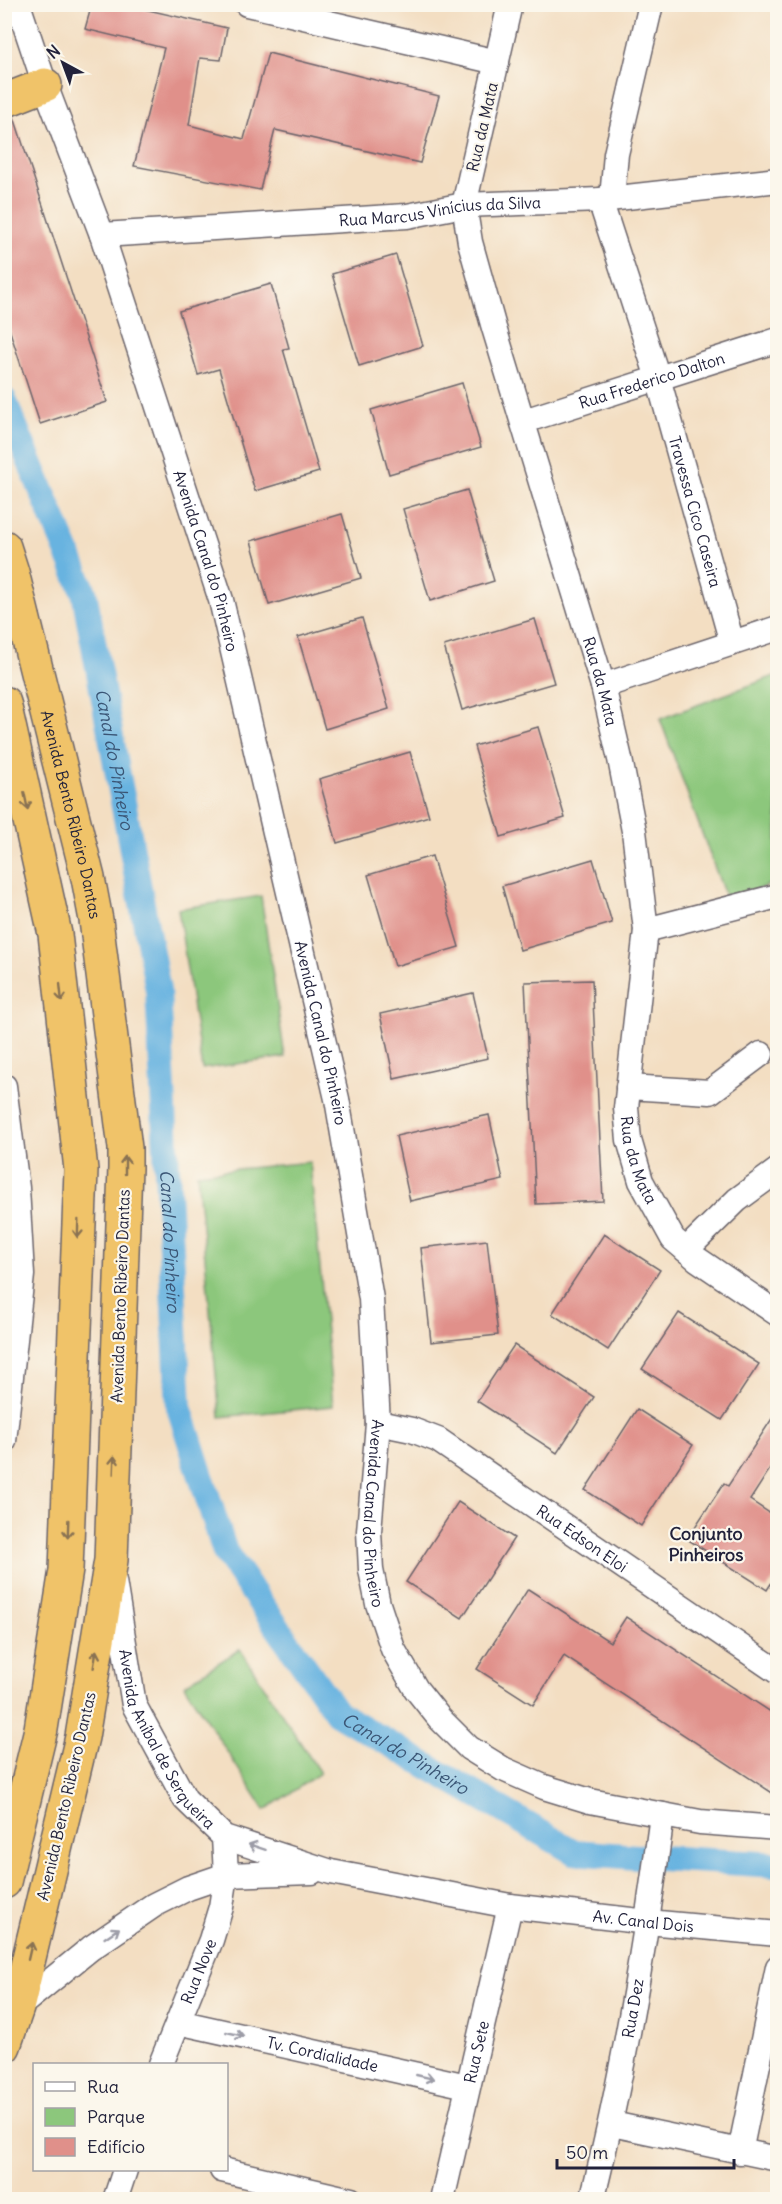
<svg xmlns="http://www.w3.org/2000/svg" width="782" height="2204" font-family="Delius,sans-serif">
  <rect width="100%" height="100%" fill="#fbf7ec"/>
  <filter id="ink" filterUnits="userSpaceOnUse"><feTurbulence type="fractalNoise" baseFrequency=".0167" numOctaves="2"/><feDisplacementMap in="SourceGraphic" scale="12" xChannelSelector="R" yChannelSelector="G"/><feConvolveMatrix kernelMatrix="1 2 1 2 8 2 1 2 1" color-interpolation-filters="sRGB"/></filter>
  <filter id="wash" filterUnits="userSpaceOnUse"><feTurbulence type="fractalNoise" baseFrequency=".008" numOctaves="4" result="noise"/><feDisplacementMap in="SourceGraphic" scale="24" xChannelSelector="R" yChannelSelector="G"/><feGaussianBlur stdDeviation="1.35" result="paint"/><feColorMatrix in="noise" values="0 0 0 0 0 0 0 0 0 0 0 0 0 0 0 0 0 1.4 0 .05"/><feComposite in="paint" operator="in"/></filter>
  <g filter="url(#wash)">
    <rect width="100%" height="100%" fill="#f3dec2"/>
    <path fill="#8cc77c" stroke="#57745c" stroke-width="1.5" d="M 777,675 L 777,882 L 727,901 L 660,719 Z
      M 261,896 L 285,1057 L 202,1069 L 178,909 Z
      M 310,1162 L 333,1406 L 220,1417 L 197,1173 Z
      M 240,1649 L 320,1773 L 265,1810 L 184,1685 Z"/>
    <g fill="none" stroke-linecap="round" stroke-linejoin="round">
      <g stroke="#67b3e0" stroke-width="26">
        <path id="s1" d="M 4,400 L 84,592 L 158,990 L 179,1407 L 225,1552 L 337,1713 L 574,1852 L 649,1858"/>
        <path d="M 659,1858 L 778,1865"/>
      </g>
    </g>
    <g id="blocks">
      <path fill="#e0908a" d="M 92,4 L 122,4 L 227,28 L 221,60 L 200,58 L 189,125 L 244,139 L 268,53 L 439,96 L 420,163 L 275,130 L 260,190 L 134,166 L 164,48 L 85,29 Z
        M 14,117 L 107,402 L 40,424 L 4,313 L 4,119 Z
        M 396,255 L 423,346 L 359,366 L 332,274 Z
        M 271,284 L 289,348 L 283,349 L 319,472 L 255,491 L 219,369 L 198,375 L 179,311 Z
        M 462,383 L 481,447 L 389,474 L 371,410 Z
        M 467,490 L 494,581 L 430,601 L 403,509 Z
        M 342,514 L 361,578 L 269,605 L 251,541 Z
        M 362,618 L 389,709 L 325,729 L 298,637 Z
        M 535,619 L 554,683 L 462,710 L 444,646 Z
        M 538,727 L 565,818 L 501,837 L 474,746 Z
        M 410,752 L 429,816 L 337,843 L 319,779 Z
        M 432,856 L 459,947 L 395,966 L 368,875 Z
        M 593,859 L 612,923 L 520,950 L 502,886 Z
        M 592,980 L 603,1201 L 536,1204 L 525,982 Z
        M 473,993 L 488,1058 L 394,1079 L 380,1014 Z
        M 489,1115 L 503,1180 L 410,1201 L 396,1136 Z
        M 604,1234 L 660,1270 L 608,1350 L 552,1314 Z
        M 487,1240 L 498,1335 L 431,1342 L 421,1248 Z
        M 679,1313 L 759,1364 L 722,1420 L 642,1369 Z
        M 514,1345 L 594,1397 L 557,1453 L 477,1401 Z
        M 637,1409 L 693,1445 L 641,1526 L 585,1490 Z
        M 777,1411 L 777,1458 L 750,1500 L 777,1518 L 777,1574 L 767,1590 L 687,1539 L 724,1483 L 728,1486 Z
        M 458,1502 L 514,1538 L 462,1618 L 406,1582 Z
        M 528,1589 L 610,1642 L 626,1617 L 777,1716 L 777,1796 L 564,1656 L 533,1705 L 477,1669 Z"/>
    </g>
  </g>
  <g filter="url(#ink)">
    <use href="#blocks" fill-opacity="0" stroke="#6b646a" stroke-width="1.5"/>
    <g fill="none" stroke-linecap="round" stroke-linejoin="round">
      <defs>
        <g id="minor">
          <path id="s2" d="M 18,4 L 45,85 L 102,235 L 221,600 L 337,1099 L 371,1299 L 378,1423 L 369,1531 L 371,1570 L 378,1604 L 393,1649 L 416,1689 L 440,1719 L 469,1748 L 503,1769 L 544,1787 L 590,1801 L 700,1822 L 778,1828"/>
          <path d="M 247,4 L 497,62"/>
          <path id="s3" d="M 510,4 L 464,205 L 470,242 L 494,328 L 603,686 L 620,759 L 634,831 L 646,930 L 626,1108 L 629,1140 L 641,1181 L 673,1239 L 697,1259 L 778,1314"/>
          <path d="M 612,198 L 616,154 L 651,4"/>
          <path id="s4" d="M 600,200 L 658,378 L 732,643"/>
          <path id="s5" d="M 102,235 L 407,216 L 464,205 L 600,200 L 778,180"/>
          <path id="s6" d="M 524,421 L 778,340"/>
          <path d="M 603,686 L 778,628"/>
          <path d="M 646,930 L 778,896"/>
          <path d="M 4,1086 L 17,1188 L 22,1275 L 4,1441"/>
          <path d="M 628,1087 L 710,1092 L 761,1054"/>
          <path d="M 686,1250 L 737,1200 L 778,1170"/>
          <path id="s7" d="M 378,1423 L 412,1430 L 438,1440 L 778,1672"/>
          <path id="s8" d="M 114,1581 L 134,1705 L 185,1799 L 224,1837 L 331,1872 L 510,1906 L 648,1922 L 778,1934"/>
          <path d="M 17,2008 L 91,1948 L 154,1905 L 188,1888 L 226,1875 L 312,1872"/>
          <path id="s9" d="M 178,2022 L 467,2086"/>
          <path id="s10" d="M 161,2064 L 211,1940 L 221,1907 L 226,1875 L 224,1837"/>
          <path d="M 612,2124 L 778,2159"/>
          <path d="M 740,2152 L 778,1967"/>
          <path d="M 222,2170 L 351,2200"/>
          <path d="M 115,2200 L 125,2170"/>
          <path id="s11" d="M 442,2200 L 510,1906"/>
          <path id="s12" d="M 592,2200 C 624,2073 645,1944 662,1815"/>
        </g>
        <g id="highway">
          <path d="M 4,101 L 45,85"/>
          <path id="s13" d="M 4,547 L 12,572 L 88,878 L 96,920 L 125,1148 L 125,1168 L 111,1560 L 82,1737 L 17,2008 L 4,2046"/>
          <path d="M 4,703 L 55,934 L 81,1170 L 66,1570 L 41,1729 L 4,1882"/>
        </g>
      </defs>
      <use href="#minor" stroke="#6b646a" stroke-width="27"/>
      <use href="#highway" stroke="#6b646a" stroke-width="36"/>
      <use href="#minor" stroke="#fff" stroke-width="24"/>
      <use href="#highway" stroke="#f0c369" stroke-width="33"/>
    </g>
    <defs><path id="oneway-shaft" d="M-6 0H5M1.5-3L5.5 0L1.5 3" fill="none" stroke-width="1.6" stroke-linecap="round" stroke-linejoin="round" transform="scale(1.5)"/></defs>
    <g stroke="#897252">
      <use href="#oneway-shaft" transform="translate(26 801) rotate(78)"/>
      <use href="#oneway-shaft" transform="translate(61 993) rotate(84)"/>
      <use href="#oneway-shaft" transform="translate(125 1165) rotate(-90)"/>
      <use href="#oneway-shaft" transform="translate(78 1229) rotate(92)"/>
      <use href="#oneway-shaft" transform="translate(114 1465) rotate(-88)"/>
      <use href="#oneway-shaft" transform="translate(68 1529) rotate(92)"/>
      <use href="#oneway-shaft" transform="translate(95 1659) rotate(-81)"/>
      <use href="#oneway-shaft" transform="translate(30 1951) rotate(-77)"/>
    </g>
    <g stroke="#9c9ca7">
      <use href="#oneway-shaft" transform="translate(257 1847) rotate(-162)"/>
      <use href="#oneway-shaft" transform="translate(112 1933) rotate(-34)"/>
      <use href="#oneway-shaft" transform="translate(235 2034) rotate(13)"/>
      <use href="#oneway-shaft" transform="translate(425 2077) rotate(13)"/>
    </g>
  </g>
  <g text-anchor="middle" dominant-baseline="central" stroke-width="4.5" stroke-linejoin="round" paint-order="stroke">
    <g font-size="16" fill="#22223b" stroke="#fbf7ec">
      <text transform="translate(482 127) rotate(-77)">Rua da Mata</text>
      <text stroke="none"><textPath href="#s5" startOffset="339">Rua Marcus Vinícius da Silva</textPath></text>
      <text stroke="none"><textPath href="#s6" startOffset="134">Rua Frederico Dalton</textPath></text>
      <text stroke="none"><textPath href="#s4" startOffset="326">Travessa Cico Caseira</textPath></text>
      <text stroke="none"><textPath href="#s2" startOffset="588">Avenida Canal do Pinheiro</textPath></text>
      <text stroke="none"><textPath href="#s3" startOffset="702">Rua da Mata</textPath></text>
      <text stroke="none"><textPath href="#s13" startOffset="276">Avenida Bento Ribeiro Dantas</textPath></text>
      <text stroke="none"><textPath href="#s2" startOffset="1074">Avenida Canal do Pinheiro</textPath></text>
      <text stroke="none"><textPath href="#s3" startOffset="1188">Rua da Mata</textPath></text>
      <text transform="translate(120 1296) rotate(-88)">Avenida Bento Ribeiro Dantas</text>
      <text stroke="none"><textPath href="#s2" startOffset="1560">Avenida Canal do Pinheiro</textPath></text>
      <text stroke="none"><textPath href="#s7" startOffset="237">Rua Edson Eloi</textPath></text>
      <text stroke="none"><textPath href="#s8" startOffset="170">Avenida Aníbal de Serqueira</textPath></text>
      <text transform="translate(66 1796) rotate(-77)">Avenida Bento Ribeiro Dantas</text>
      <text stroke="none"><textPath href="#s8" startOffset="716">Av. Canal Dois</textPath></text>
      <text stroke="none"><textPath href="#s10" startOffset="100">Rua Nove</textPath></text>
      <text stroke="none"><textPath href="#s12" startOffset="196">Rua Dez</textPath></text>
      <text stroke="none"><textPath href="#s11" startOffset="152">Rua Sete</textPath></text>
      <text stroke="none"><textPath href="#s9" startOffset="148">Tv. Cordialidade</textPath></text>
    </g>
    <g font-size="18" font-style="italic" fill="#3a5575" stroke="#fbf7ec">
      <text stroke="none"><textPath href="#s1" startOffset="378">Canal do Pinheiro</textPath></text>
      <text stroke="none"><textPath href="#s1" startOffset="864">Canal do Pinheiro</textPath></text>
      <text stroke="none"><textPath href="#s1" startOffset="1458">Canal do Pinheiro</textPath></text>
    </g>
    <g font-size="18" font-weight="bold" fill="#22223b" stroke="#fbf7ec">
      <text x="706" y="1533">Conjunto<tspan x="706" dy="21">Pinheiros</tspan></text>
    </g>
  </g>
  <rect width="782" height="2204" fill="none" stroke="#fbf7ec" stroke-width="24"/>
  <rect x="33" y="2063" width="195" height="108" fill="#fbf7ec" stroke="#a4a2a5" stroke-width="1.5"/>
  <rect x="45" y="2082" width="30" height="9" fill="#ffffff" stroke="#a4a2a5" stroke-width="1.5"/>
  <text x="87" y="2093" font-size="18" fill="#22223b">Rua</text>
  <rect x="45" y="2108" width="30" height="18" fill="#8cc77c" stroke="#a4a2a5" stroke-width="1.5"/>
  <text x="87" y="2123" font-size="18" fill="#22223b">Parque</text>
  <rect x="45" y="2138" width="30" height="18" fill="#e0908a" stroke="#a4a2a5" stroke-width="1.5"/>
  <text x="87" y="2153" font-size="18" fill="#22223b">Edifício</text>
  <g transform="translate(63 63) rotate(319)" stroke="#fbf7ec" stroke-width="4.5" paint-order="stroke">
  <path d="M0-4.5L10 22L0 15L-10 22Z" fill="#22223b"/>
  <text y="-9" font-size="16" font-weight="bold" text-anchor="middle" fill="#22223b">N</text>
  </g>
  <path d="M557 2159v9h177v-9" fill="none" stroke="#22223b" stroke-width="3"/>
  <text x="566" y="2159" font-size="18" fill="#22223b" stroke="#fbf7ec" stroke-width="4.5" paint-order="stroke">50 m</text>
</svg>
